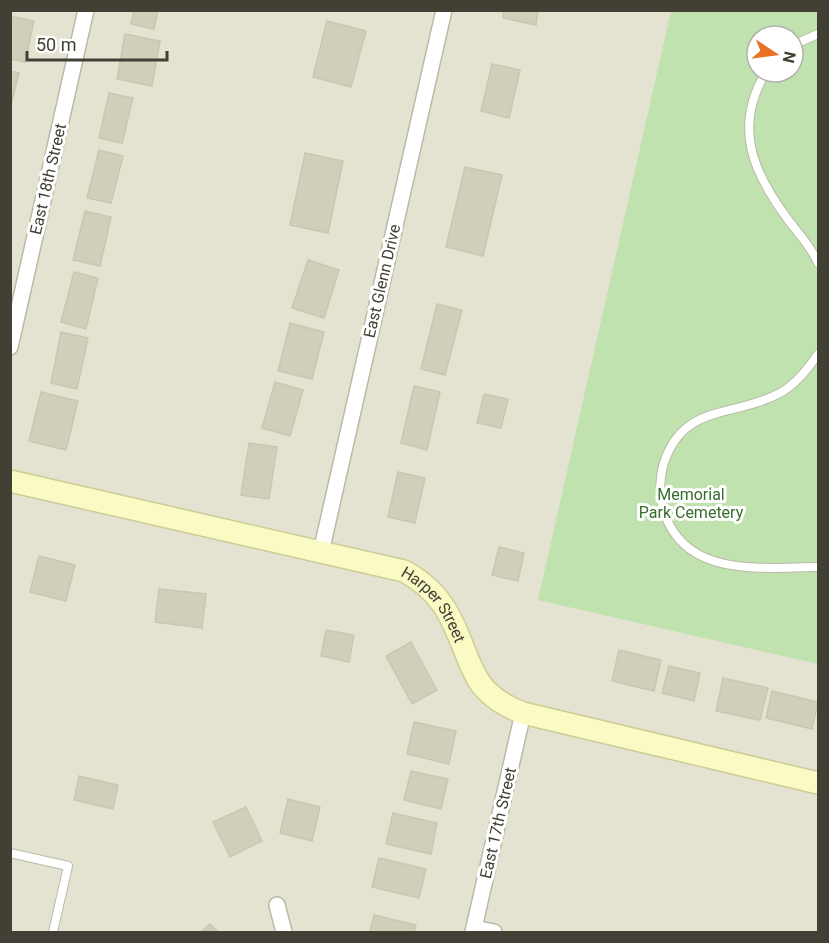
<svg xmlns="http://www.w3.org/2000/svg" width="829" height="943" font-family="Roboto,sans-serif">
  <rect width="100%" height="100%" fill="#f0f0e4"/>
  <path fill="#e4e3d2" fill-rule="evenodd" d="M 10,11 L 818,11 L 818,932 L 11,932 ZM 757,36 L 793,36 L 793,72 L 757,72 Z"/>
  <path fill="#bfe2af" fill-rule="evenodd" d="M 671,11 L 818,11 L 818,664 L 538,600 ZM 757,36 L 793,36 L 793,72 L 757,72 Z"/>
  <path fill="#d1ceba" stroke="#cbc7ae" stroke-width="1.5" d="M 134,10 L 158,10 L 154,29 L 131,24 Z
    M 504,10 L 538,10 L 536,25 L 503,18 Z
    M 10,16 L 34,21 L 25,62 L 10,59 Z
    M 327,21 L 366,31 L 351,87 L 313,77 Z
    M 125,34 L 160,41 L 152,86 L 117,79 Z
    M 492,64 L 520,70 L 509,118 L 481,111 Z
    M 10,71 L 19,73 L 10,109 Z
    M 109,93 L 133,98 L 122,143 L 99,138 Z
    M 99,150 L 123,156 L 111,203 L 87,198 Z
    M 305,153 L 343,161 L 328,233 L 290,225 Z
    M 465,167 L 502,175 L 483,256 L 446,247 Z
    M 85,211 L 111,217 L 100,266 L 73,260 Z
    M 308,260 L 339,270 L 324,318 L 292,308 Z
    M 74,272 L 98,278 L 86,329 L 61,322 Z
    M 437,304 L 462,310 L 445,375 L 421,369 Z
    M 290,323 L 324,332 L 312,379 L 278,371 Z
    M 61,332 L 88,338 L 77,389 L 51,383 Z
    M 275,382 L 303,390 L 290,436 L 262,428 Z
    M 414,386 L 440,392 L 427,450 L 401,443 Z
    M 41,392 L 78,401 L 66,450 L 29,441 Z
    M 484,394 L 508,399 L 501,428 L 477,423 Z
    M 249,443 L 277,447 L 269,499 L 241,495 Z
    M 398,472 L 425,478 L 415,523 L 388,517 Z
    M 499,547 L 524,553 L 518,581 L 492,575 Z
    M 39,556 L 75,565 L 66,601 L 30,592 Z
    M 159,589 L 206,594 L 202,628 L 155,622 Z
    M 326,630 L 354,635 L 349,662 L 321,656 Z
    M 411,642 L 437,690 L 412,704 L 386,656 Z
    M 619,650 L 661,660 L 654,691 L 612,681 Z
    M 669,666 L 700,673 L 694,701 L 662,693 Z
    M 723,678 L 768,688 L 760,720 L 716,711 Z
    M 772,691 L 818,702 L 812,729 L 766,718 Z
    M 414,722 L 456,731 L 449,764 L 407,754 Z
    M 411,771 L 448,779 L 441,809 L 404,800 Z
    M 79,776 L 118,785 L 113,809 L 74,800 Z
    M 288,799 L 320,807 L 312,841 L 280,833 Z
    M 246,807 L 262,841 L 230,857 L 213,822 Z
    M 393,813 L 437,823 L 431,854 L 386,844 Z
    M 379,858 L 426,869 L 419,898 L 372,887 Z
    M 374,915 L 416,925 L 414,932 L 370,932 Z
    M 210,924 L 218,932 L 201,932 Z"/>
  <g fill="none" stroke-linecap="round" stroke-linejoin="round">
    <defs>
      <path id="lane" d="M 793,45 L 818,34
        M 766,72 C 732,128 754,174 789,221 C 799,234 812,248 818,263
        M 818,354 C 808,369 796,384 780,393 C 734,418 682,402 663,466 C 658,486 660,506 669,524 C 696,578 768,567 818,567
        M 10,853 L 68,866 L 53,932"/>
      <path id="street" d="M 10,347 L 86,10
        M 321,552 L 444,10
        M 277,905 L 284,932
        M 474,928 L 494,932
        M 473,932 L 523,713"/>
      <g id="secondary">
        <path id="s1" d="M 10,481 L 404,571 C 444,593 452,619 468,659 C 473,670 478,683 487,691 C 497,701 509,708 523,713 L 818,783"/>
      </g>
    </defs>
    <use href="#lane" stroke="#bbb9a7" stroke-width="10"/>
    <use href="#street" stroke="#bbb9a7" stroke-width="18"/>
    <use href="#secondary" stroke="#cdcc96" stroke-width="24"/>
    <use href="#lane" stroke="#fff" stroke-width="8"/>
    <use href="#street" stroke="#fff" stroke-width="15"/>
    <use href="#secondary" stroke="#f9fac4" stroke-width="21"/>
  </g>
  <g text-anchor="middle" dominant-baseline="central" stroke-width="6" stroke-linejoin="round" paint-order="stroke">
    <g font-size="16" fill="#424034" stroke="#fff">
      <text transform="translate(48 179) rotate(-77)">East 18th Street</text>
      <text transform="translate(382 281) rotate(-77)">East Glenn Drive</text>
      <text stroke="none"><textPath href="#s1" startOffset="450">Harper Street</textPath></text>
      <text transform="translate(498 823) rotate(-77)">East 17th Street</text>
    </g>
    <g font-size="16" fill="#366e2d" stroke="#fff">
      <text x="691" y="494">Memorial<tspan x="691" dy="18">Park Cemetery</tspan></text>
    </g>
  </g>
  <rect width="829" height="943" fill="none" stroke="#424034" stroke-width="24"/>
  <g transform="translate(775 54) rotate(103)"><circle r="28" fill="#ffffff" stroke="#b3b3ae" stroke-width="1.5"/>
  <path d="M0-4.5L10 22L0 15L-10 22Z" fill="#e87123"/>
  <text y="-9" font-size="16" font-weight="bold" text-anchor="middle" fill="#424034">N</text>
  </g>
  <path d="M27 51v9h140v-9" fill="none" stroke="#424034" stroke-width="3"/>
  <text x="36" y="51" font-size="18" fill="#424034" stroke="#ffffff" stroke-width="4.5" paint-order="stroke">50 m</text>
</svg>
